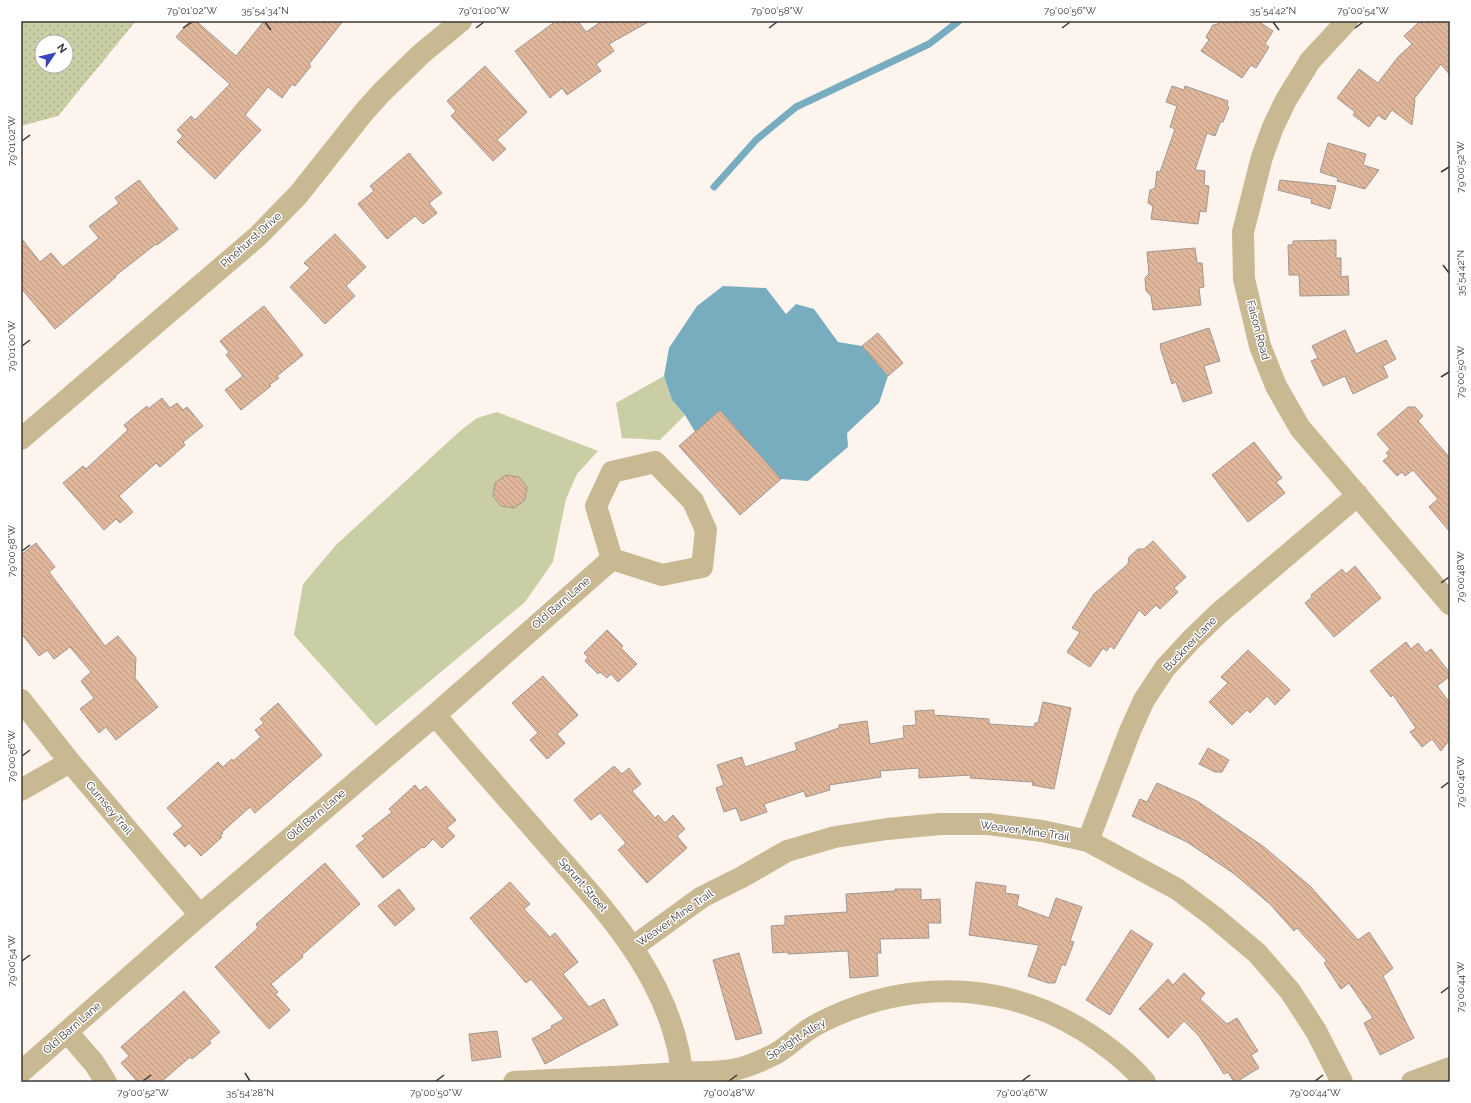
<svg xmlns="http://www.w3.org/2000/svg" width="1471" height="1103" font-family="Raleway,sans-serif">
  <defs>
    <pattern id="grass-dots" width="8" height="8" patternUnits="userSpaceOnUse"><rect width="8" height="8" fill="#c9cea5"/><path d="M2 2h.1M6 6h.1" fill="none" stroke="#a4a887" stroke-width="1.8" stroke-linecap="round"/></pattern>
    <pattern id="building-back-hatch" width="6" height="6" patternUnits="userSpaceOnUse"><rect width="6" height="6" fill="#e1b79b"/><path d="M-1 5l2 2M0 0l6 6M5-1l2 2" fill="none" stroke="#b8967f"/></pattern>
  </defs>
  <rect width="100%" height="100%" fill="#fef4ee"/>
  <path fill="url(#grass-dots)" fill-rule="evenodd" d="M 21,21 L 136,21 L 58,116 L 21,126 ZM 42,42 L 66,42 L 66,66 L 42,66 Z"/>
  <path fill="#c9cea5" d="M 664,376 L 672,400 L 685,415 L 660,440 L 622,438 L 616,403 Z
    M 497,412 L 598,451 L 577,474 L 566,499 L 553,562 L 525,602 L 376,726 L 294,635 L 303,584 L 336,545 L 460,431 L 477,418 Z"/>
  <path fill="#78adc0" d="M 723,286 L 766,288 L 786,314 L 796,304 L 814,309 L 838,342 L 862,346 L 888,376 L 879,403 L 847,433 L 848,447 L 808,481 L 781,479 L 695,432 L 685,415 L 672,400 L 664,376 L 669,348 L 697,306 Z"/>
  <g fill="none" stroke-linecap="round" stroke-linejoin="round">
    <path stroke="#78adc0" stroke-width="7" d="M 714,187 L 756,140 L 796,107 L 929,44 L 959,21"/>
  </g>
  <path fill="url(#building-back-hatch)" stroke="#a09792" d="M 190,21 L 196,21 L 236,56 L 264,21 L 343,21 L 309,64 L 311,66 L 295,86 L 292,84 L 282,98 L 268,87 L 245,115 L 261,130 L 215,179 L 177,142 L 183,136 L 177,130 L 191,116 L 195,120 L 230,84 L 176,37 Z
    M 556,21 L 578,21 L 586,32 L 602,21 L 650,21 L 609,44 L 614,51 L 596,64 L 601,71 L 567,95 L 562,88 L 550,98 L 515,51 Z
    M 1220,21 L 1258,21 L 1273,31 L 1265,44 L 1269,47 L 1256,68 L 1251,65 L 1242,78 L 1201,51 L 1209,40 L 1206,37 L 1213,25 L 1218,24 Z
    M 1420,21 L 1450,21 L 1450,75 L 1441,64 L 1414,99 L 1415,100 L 1412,125 L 1392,110 L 1385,120 L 1378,115 L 1369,127 L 1353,115 L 1355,112 L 1337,98 L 1359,69 L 1378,83 L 1398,57 L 1412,44 L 1404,36 Z
    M 485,66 L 527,112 L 497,140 L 506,149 L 493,161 L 451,116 L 456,111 L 447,101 Z
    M 1172,86 L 1184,90 L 1185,86 L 1228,101 L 1227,106 L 1229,107 L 1223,122 L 1221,122 L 1220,123 L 1215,136 L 1207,133 L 1195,170 L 1205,171 L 1204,185 L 1209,186 L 1206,212 L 1200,211 L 1198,224 L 1151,219 L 1153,206 L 1148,203 L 1150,190 L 1155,188 L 1157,171 L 1160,172 L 1175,129 L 1170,127 L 1177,106 L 1166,102 Z
    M 1328,143 L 1366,154 L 1363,165 L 1379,170 L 1365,189 L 1337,181 L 1338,178 L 1320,172 Z
    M 409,153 L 442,193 L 429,203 L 437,213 L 423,224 L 415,216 L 387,239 L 358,204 L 374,191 L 370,186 Z
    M 139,180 L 178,229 L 157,245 L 156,244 L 115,276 L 116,277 L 55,329 L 21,288 L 21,238 L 40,262 L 51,253 L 63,267 L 99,238 L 89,226 L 119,203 L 115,198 Z
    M 1280,180 L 1336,186 L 1330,209 L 1311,203 L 1312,199 L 1278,190 Z
    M 335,234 L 366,267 L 346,286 L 355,296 L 325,324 L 290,287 L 310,268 L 304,263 Z
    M 1336,240 L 1336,258 L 1341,258 L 1341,277 L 1348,276 L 1349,295 L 1300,296 L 1299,275 L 1289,275 L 1288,245 L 1293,245 L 1293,241 Z
    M 1195,248 L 1197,263 L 1202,263 L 1204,287 L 1199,288 L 1201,305 L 1153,310 L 1151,296 L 1146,291 L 1145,278 L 1149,274 L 1147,252 Z
    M 264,306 L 303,355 L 277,376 L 279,378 L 269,385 L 271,386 L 241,410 L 225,390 L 243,376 L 226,355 L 229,352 L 220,341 Z
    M 1209,328 L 1220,361 L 1204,366 L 1212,393 L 1183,402 L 1176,382 L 1172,384 L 1160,347 L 1161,346 L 1160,344 Z
    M 1345,330 L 1356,354 L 1386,340 L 1396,359 L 1383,366 L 1388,377 L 1353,394 L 1345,376 L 1323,386 L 1311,361 L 1318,358 L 1312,346 Z
    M 878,333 L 903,363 L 888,376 L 862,346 Z
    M 162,398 L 170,408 L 177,403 L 183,410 L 187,407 L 203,426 L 183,442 L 185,445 L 160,467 L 156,463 L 119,496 L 133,512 L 120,523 L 116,519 L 104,530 L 63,483 L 83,466 L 86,469 L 128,430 L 124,425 L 147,406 L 148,409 Z
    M 1408,407 L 1415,407 L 1423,416 L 1418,421 L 1450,458 L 1450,532 L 1429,507 L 1438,499 L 1413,470 L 1405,476 L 1402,472 L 1397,476 L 1383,461 L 1389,456 L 1386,453 L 1390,449 L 1377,434 Z
    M 720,410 L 781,479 L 740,515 L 679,446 Z
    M 1254,442 L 1282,478 L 1276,482 L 1285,493 L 1248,522 L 1212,475 Z
    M 506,475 L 519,477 L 527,487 L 525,500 L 514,508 L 501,506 L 493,496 L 495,483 Z
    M 1153,541 L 1186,577 L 1174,588 L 1178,592 L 1160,609 L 1156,605 L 1145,616 L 1139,610 L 1114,649 L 1110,646 L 1107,651 L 1103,648 L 1090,667 L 1067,652 L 1080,632 L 1072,628 L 1094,594 L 1128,564 L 1129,557 L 1138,549 L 1144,549 Z
    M 36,543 L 55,567 L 49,572 L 105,646 L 118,636 L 136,658 L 135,678 L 158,707 L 116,740 L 106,727 L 99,733 L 80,709 L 94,698 L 81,681 L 91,672 L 70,647 L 54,659 L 47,650 L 39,656 L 21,633 L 21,555 Z
    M 1355,566 L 1381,598 L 1334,637 L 1305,603 L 1312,597 L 1311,595 L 1342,569 L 1346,574 Z
    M 607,630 L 623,646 L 621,648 L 637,664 L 618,682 L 611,674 L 607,678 L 600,672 L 598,674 L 585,661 L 588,657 L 584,653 Z
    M 1406,642 L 1411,649 L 1418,643 L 1426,653 L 1431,649 L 1450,673 L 1450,676 L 1437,686 L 1450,703 L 1450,739 L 1441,751 L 1432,739 L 1422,747 L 1410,732 L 1416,728 L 1393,695 L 1391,697 L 1370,671 Z
    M 1248,650 L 1290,690 L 1275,705 L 1267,696 L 1250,713 L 1247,710 L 1232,725 L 1209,702 L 1228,683 L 1221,677 Z
    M 543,676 L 578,715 L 557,734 L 565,743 L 547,759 L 530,740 L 538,733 L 512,703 Z
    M 1043,702 L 1071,708 L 1054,789 L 1032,785 L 1033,782 L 970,778 L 971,775 L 919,778 L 919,768 L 880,771 L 881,777 L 829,785 L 830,790 L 806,797 L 804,791 L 764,804 L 767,812 L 741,821 L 736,808 L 724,812 L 716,788 L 724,785 L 717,765 L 742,757 L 745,767 L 797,750 L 795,743 L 839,728 L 839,725 L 867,721 L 870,744 L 904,738 L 903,726 L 916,725 L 915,711 L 934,710 L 934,715 L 989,719 L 989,724 L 1034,727 L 1035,723 L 1038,723 Z
    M 278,703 L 322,755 L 255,813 L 250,807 L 222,832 L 223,833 L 220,836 L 222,837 L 201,856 L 189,843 L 185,847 L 173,834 L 183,826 L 167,808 L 218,762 L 223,767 L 232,759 L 233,761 L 261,737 L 255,730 L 264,723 L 260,719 Z
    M 1208,748 L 1229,760 L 1222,772 L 1215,772 L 1199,764 Z
    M 614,766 L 622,774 L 629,768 L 641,784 L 632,791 L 655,818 L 658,815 L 665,823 L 673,815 L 685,829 L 677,836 L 687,848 L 647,883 L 618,850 L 626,843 L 600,813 L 591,820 L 574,800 Z
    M 1157,783 L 1197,801 L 1264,847 L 1310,886 L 1358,940 L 1369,932 L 1393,968 L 1383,976 L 1414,1038 L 1380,1055 L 1364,1023 L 1373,1018 L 1349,983 L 1341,989 L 1324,963 L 1327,961 L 1297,928 L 1294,931 L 1270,904 L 1233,873 L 1187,842 L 1132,816 L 1140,799 L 1147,802 Z
    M 415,785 L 420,791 L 426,786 L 456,820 L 447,828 L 455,836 L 442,848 L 433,839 L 424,848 L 422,847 L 383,878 L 356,846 L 365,839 L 362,836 L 392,812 L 389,809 Z
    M 325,863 L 360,904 L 302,955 L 303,957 L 271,984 L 278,992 L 275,994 L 290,1010 L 269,1029 L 215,967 L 258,928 L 256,924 Z
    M 510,882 L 530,904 L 524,909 L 550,937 L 555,933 L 578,962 L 563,974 L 589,1007 L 604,999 L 618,1025 L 545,1064 L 532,1039 L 552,1028 L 551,1026 L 564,1019 L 531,979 L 526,983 L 470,918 Z
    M 976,882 L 1006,886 L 1005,893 L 1019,895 L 1017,906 L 1049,918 L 1056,898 L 1082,907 L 1070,941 L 1074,942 L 1065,966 L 1062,964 L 1055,983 L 1048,983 L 1028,976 L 1039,945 L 969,935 Z
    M 399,889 L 415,909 L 395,926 L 378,906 Z
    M 895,889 L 921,889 L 921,900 L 940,899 L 941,923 L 928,923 L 929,938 L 880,939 L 881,953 L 877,953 L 878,976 L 850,978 L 848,951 L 788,954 L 788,952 L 773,953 L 771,926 L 785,925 L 785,916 L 847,912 L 846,894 L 895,891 Z
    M 1131,930 L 1153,944 L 1110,1015 L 1086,1000 Z
    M 739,953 L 762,1033 L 736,1040 L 713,960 Z
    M 1184,973 L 1205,993 L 1200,999 L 1227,1024 L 1237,1018 L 1258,1051 L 1251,1055 L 1259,1068 L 1236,1082 L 1234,1082 L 1228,1072 L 1224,1074 L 1199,1036 L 1184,1021 L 1168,1038 L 1139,1009 L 1168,979 L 1173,985 Z
    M 184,991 L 220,1032 L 209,1041 L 211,1043 L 192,1059 L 190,1057 L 161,1082 L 138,1082 L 121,1063 L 129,1056 L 121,1047 Z
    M 497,1031 L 501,1057 L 472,1061 L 469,1034 Z"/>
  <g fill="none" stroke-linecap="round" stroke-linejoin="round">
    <path stroke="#c9b992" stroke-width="22" d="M 1347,21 L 1310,61 L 1286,100 L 1273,127 L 1262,157 L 1243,232 L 1244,279 L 1260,346 L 1276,386 L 1300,428 L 1450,604
      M 21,439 L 258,236 L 298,195 L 364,112 L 381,93 L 421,54 L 461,21
      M 21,700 L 70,762 L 200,915
      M 435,715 C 471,758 509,800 546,843 C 608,913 676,984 683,1082
      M 21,790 L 70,762
      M 1088,841 L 1130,731 L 1144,700 L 1165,668 L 1191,640 L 1219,613 L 1358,495
      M 633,947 L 702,897 L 742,877 L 787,851 L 835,837 L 887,829 L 940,824 L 988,824 L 1042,831 L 1088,841 L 1177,889 L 1213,916 L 1257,953 L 1290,991 L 1316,1031 L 1342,1082
      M 67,1032 L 94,1063 L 106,1082
      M 21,1072 L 200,915 L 435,715 L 612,559 L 596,506 L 612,472 L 655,462 L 693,501 L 706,530 L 702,567 L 662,575 L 612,559
      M 514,1082 C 568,1079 622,1077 676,1073 C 697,1071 717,1074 737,1069 C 750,1066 763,1060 775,1054 C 786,1048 795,1039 805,1032 C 813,1026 823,1021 832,1017 C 921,976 1019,984 1099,1041 C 1116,1053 1132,1066 1145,1082
      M 1412,1082 L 1450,1068"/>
  </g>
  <path fill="none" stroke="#3b3735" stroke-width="1.5" d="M 265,22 L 271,30M 1273,22 L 1279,30M 183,28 L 192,22M 476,28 L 484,22M 769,28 L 777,22M 1062,28 L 1070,22M 1355,28 L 1363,22M 22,141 L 30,135M 1441,172 L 1449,167M 1443,265 L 1449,273M 22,346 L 30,340M 1441,377 L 1449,372M 22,551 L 30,545M 1441,583 L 1449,577M 22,756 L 30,750M 1441,788 L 1449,782M 22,961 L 30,955M 1441,993 L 1449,987M 245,1073 L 250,1081M 143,1081 L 151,1075M 436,1081 L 444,1075M 729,1081 L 737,1075M 1022,1081 L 1030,1075M 1315,1081 L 1323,1075"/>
  <g text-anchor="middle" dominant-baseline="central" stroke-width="3" stroke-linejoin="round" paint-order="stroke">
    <g font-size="11" fill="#3b3735" stroke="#fff">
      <text transform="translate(251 240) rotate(-42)">Pinehurst Drive</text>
      <text transform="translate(1258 330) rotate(75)">Faison Road</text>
      <text transform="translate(561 603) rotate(-41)">Old Barn Lane</text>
      <text transform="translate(1190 644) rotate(-46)">Buckner Lane</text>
      <text transform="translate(109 808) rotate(50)">Gurnsey Trail</text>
      <text transform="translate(316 815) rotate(-40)">Old Barn Lane</text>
      <text transform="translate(1025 831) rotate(8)">Weaver Mine Trail</text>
      <text transform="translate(583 885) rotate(49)">Sprunt Street</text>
      <text transform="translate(675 918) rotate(-35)">Weaver Mine Trail</text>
      <text transform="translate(72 1028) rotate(-41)">Old Barn Lane</text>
      <text transform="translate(796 1039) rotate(-32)">Spaight Alley</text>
    </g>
  </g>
  <rect width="1471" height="1103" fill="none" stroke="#ffffff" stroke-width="44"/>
  <g transform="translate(54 54) rotate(55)"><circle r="19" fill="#ffffff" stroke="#b1afae"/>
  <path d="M0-3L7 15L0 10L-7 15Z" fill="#3945b9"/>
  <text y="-6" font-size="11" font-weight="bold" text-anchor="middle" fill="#3b3735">N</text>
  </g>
  <rect x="22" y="22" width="1427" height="1059" fill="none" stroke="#3b3735" stroke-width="1.5"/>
  <g font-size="10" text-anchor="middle" fill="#3b3735">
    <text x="192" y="14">79°01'02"W</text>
    <text x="265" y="14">35°54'34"N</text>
    <text x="484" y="14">79°01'00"W</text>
    <text x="777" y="14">79°00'58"W</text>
    <text x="1070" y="14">79°00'56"W</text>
    <text x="1273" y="14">35°54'42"N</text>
    <text x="1363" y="14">79°00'54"W</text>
    <text transform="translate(11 141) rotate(-90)" y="4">79°01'02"W</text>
    <text transform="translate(1460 167) rotate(-90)" y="4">79°00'52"W</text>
    <text transform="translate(1460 273) rotate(-90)" y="4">35°54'42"N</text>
    <text transform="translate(11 346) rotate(-90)" y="4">79°01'00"W</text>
    <text transform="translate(1460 372) rotate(-90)" y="4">79°00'50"W</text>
    <text transform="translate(11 551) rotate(-90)" y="4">79°00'58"W</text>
    <text transform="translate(1460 577) rotate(-90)" y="4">79°00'48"W</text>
    <text transform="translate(11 756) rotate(-90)" y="4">79°00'56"W</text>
    <text transform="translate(1460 782) rotate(-90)" y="4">79°00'46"W</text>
    <text transform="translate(11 961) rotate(-90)" y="4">79°00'54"W</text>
    <text transform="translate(1460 987) rotate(-90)" y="4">79°00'44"W</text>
    <text x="143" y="1096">79°00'52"W</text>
    <text x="250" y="1096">35°54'28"N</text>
    <text x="436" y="1096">79°00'50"W</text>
    <text x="729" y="1096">79°00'48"W</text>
    <text x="1022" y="1096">79°00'46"W</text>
    <text x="1315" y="1096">79°00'44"W</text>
  </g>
</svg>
